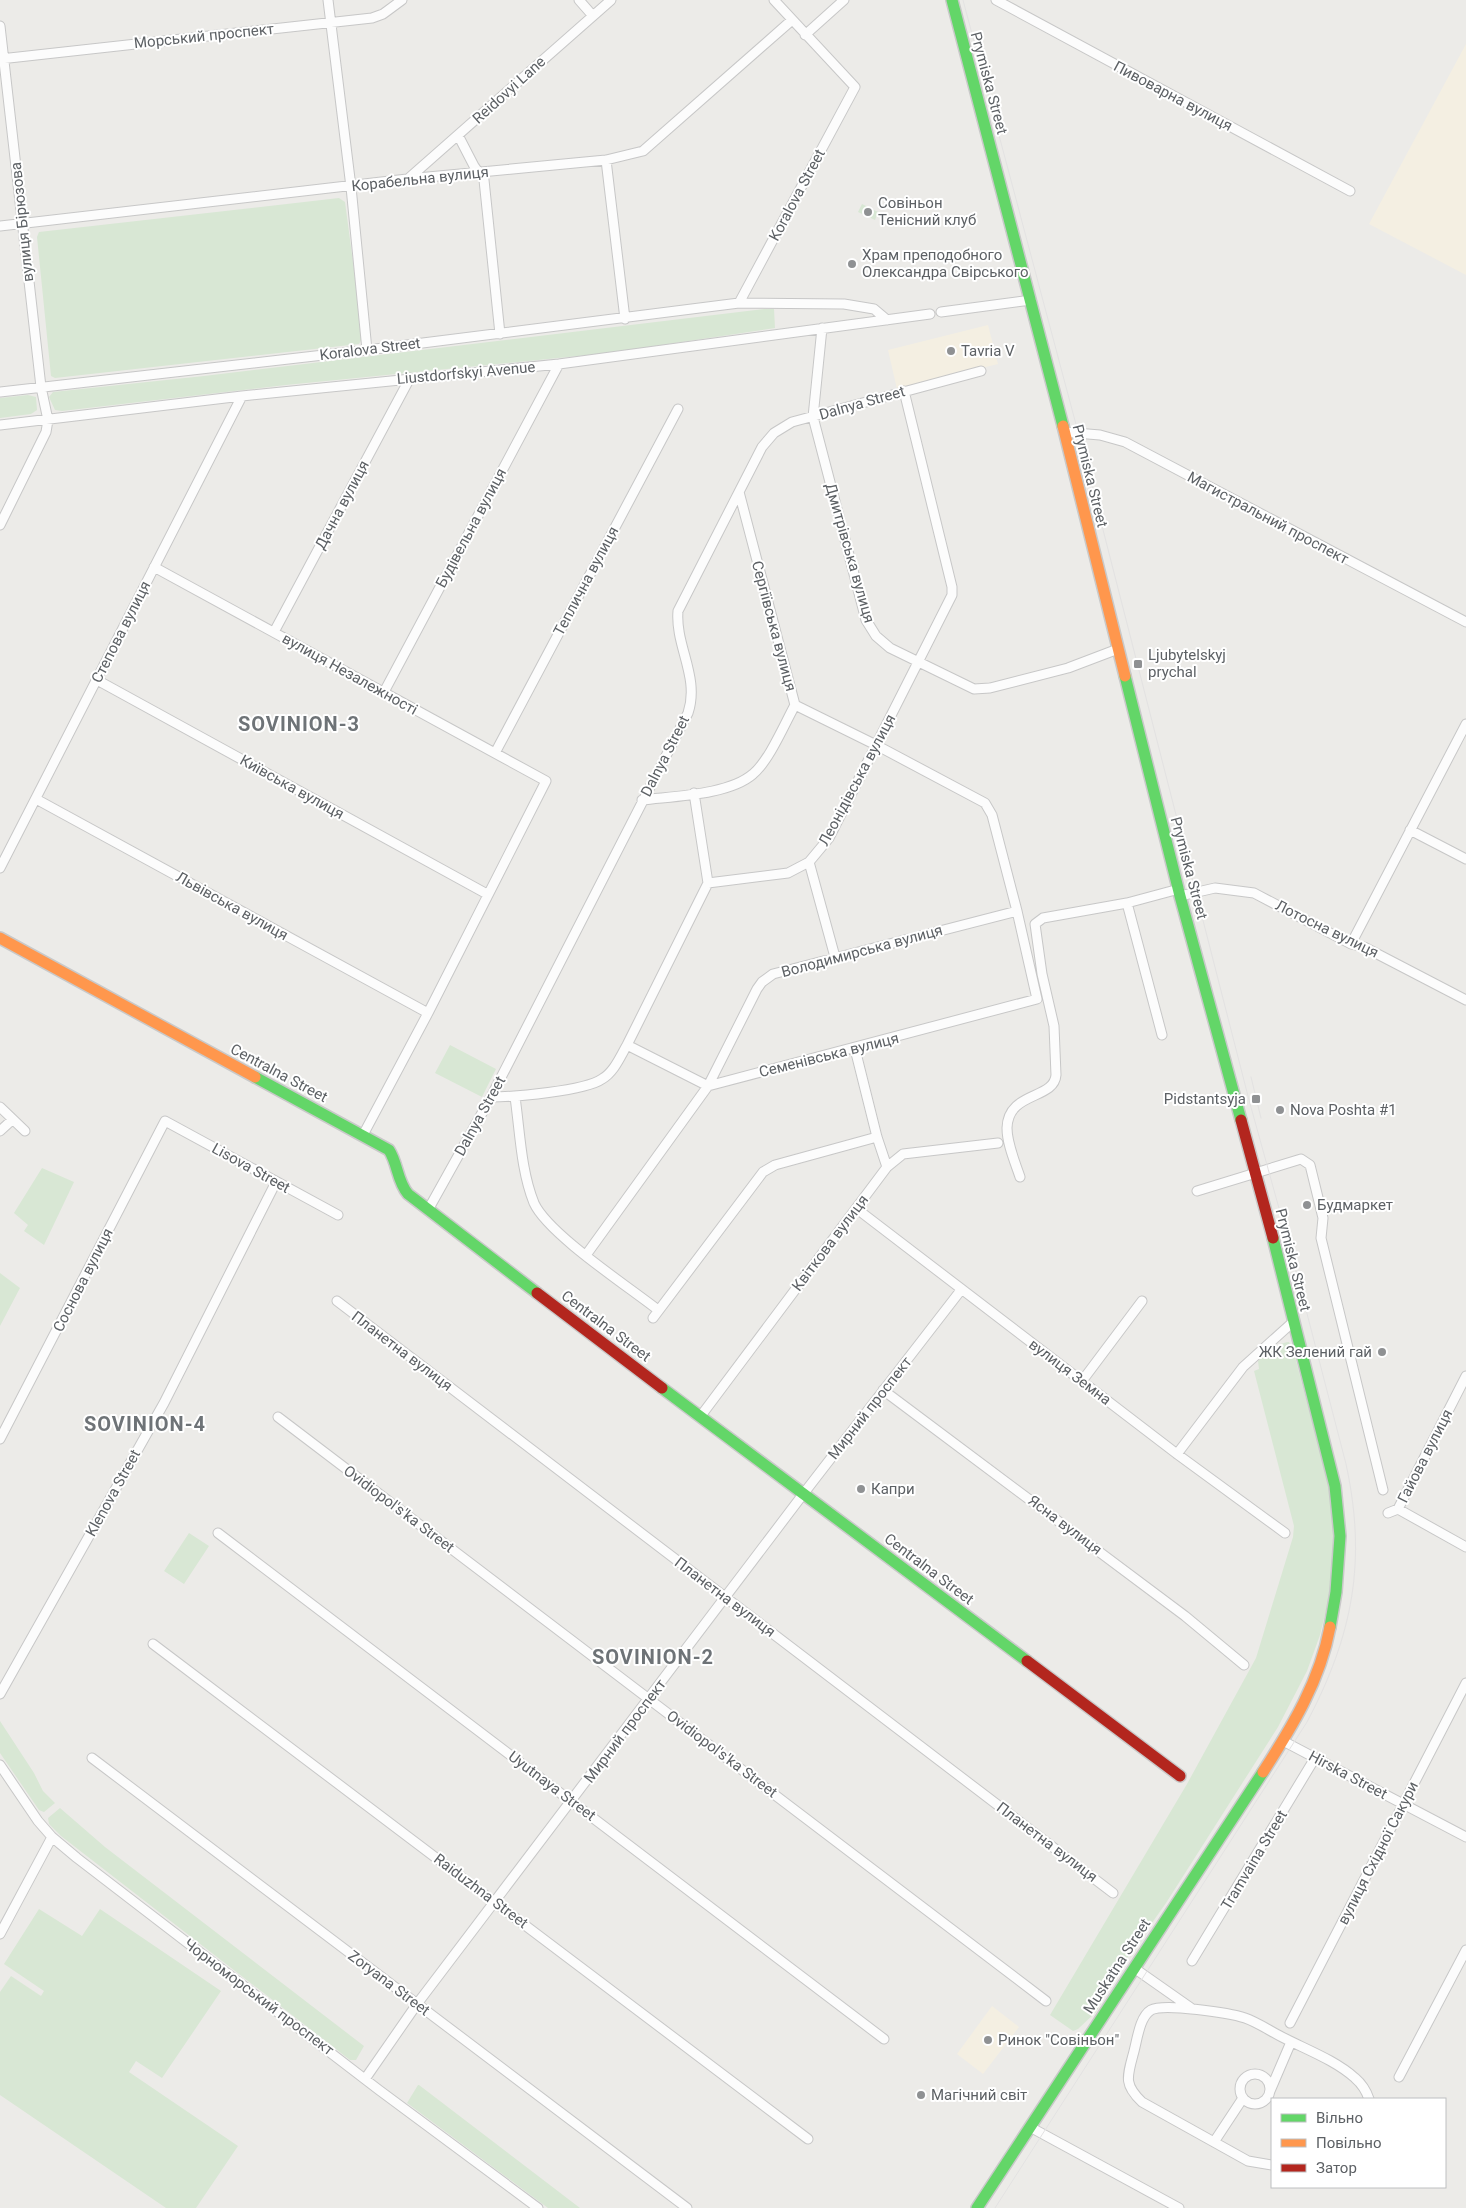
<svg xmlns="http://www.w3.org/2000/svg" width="1466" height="2208" font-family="Roboto,sans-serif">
  <rect width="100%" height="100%" fill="#ecebe8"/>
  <path fill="#f4efe2" d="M 1466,44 L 1466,275 L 1369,224 Z
    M 988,325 L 998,364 L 897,389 L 888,350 Z
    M 992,2006 L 1019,2027 L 983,2074 L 957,2054 Z"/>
  <path fill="#d8e7d4" d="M 339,198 L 345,202 L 363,337 L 359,344 L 55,378 L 51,376 L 37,237 L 39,232 Z
    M 862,204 L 878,212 L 875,220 L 858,212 Z
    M 764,309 L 774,309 L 775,328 L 608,353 L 286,385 L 62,411 L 55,410 L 49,397 L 53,392 L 204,376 Z
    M 28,395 L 36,397 L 37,410 L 31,414 L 0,418 L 0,398 Z
    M 450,1045 L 496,1069 L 482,1097 L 435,1073 Z
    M 42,1168 L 74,1182 L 44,1245 L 24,1231 L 28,1225 L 14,1213 Z
    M 0,1273 L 20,1288 L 0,1326 Z
    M 1289,1342 L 1295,1357 L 1329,1485 L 1335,1539 L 1329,1598 L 1320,1635 L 1307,1671 L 1278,1727 L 1166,1903 L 1125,1961 L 1096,2012 L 1078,2029 L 1073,2031 L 1050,2015 L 1187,1784 L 1256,1658 L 1293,1537 L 1294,1526 L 1254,1371 L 1259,1369 L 1258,1361 C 1267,1353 1277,1343 1289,1342 Z
    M 189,1533 L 209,1546 L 184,1584 L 164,1571 Z
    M 0,1721 L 34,1773 L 43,1791 L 55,1803 L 44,1812 L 39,1810 L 0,1753 Z
    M 60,1808 L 105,1847 L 364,2046 L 356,2060 L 350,2060 L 61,1836 L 49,1824 L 48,1818 Z
    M 39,1909 L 82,1936 L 100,1909 L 221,1991 L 162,2078 L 136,2061 L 129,2072 L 238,2146 L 196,2208 L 166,2208 L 0,2095 L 0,1992 L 11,1976 L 41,1996 L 44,1991 L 4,1964 Z
    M 418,2085 L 419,2085 L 580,2208 L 548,2208 L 407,2103 Z"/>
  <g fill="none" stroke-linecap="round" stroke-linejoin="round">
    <defs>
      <path id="street" d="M 328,0 L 351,187 L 367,350
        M 579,0 L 593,16
        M 996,0 L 1350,191
        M 0,26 L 41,387 L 48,420 L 46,432 L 0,525
        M 805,35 L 844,0
        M 0,59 L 372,18 L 383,14 L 402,0
        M 458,135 L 474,166 L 484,180 L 500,334
        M 606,160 L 625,319
        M 408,179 L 611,0
        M 0,226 L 407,179 L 606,160 L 643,151 L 792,20
        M 739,303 L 855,87 L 774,0
        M 941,312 L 1031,300
        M 822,328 L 813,417 L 866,620 L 876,636 L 890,648 L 974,689 L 990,688 L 1068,668 L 1118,649
        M 0,392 L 367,350 L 739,303 L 844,304 L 874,309 L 887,320
        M 0,425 L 242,396 L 559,364 L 930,314
        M 1064,432 L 1100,435 L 1125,442 L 1466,622
        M 154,567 L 546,781 L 428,1013 L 363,1135
        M 274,632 L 410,378
        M 97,680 L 487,894
        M 384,692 L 559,364
        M 495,753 L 678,409
        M 694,793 L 708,883
        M 36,799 L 428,1013
        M 642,800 C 674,796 729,795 753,774 C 769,761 785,723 795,705
        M 1410,830 L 1466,859
        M 809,862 L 835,957
        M 0,868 L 242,396
        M 1180,896 L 1215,888 L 1254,893 L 1351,944 L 1364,947 L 1466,1000
        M 1127,903 L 1162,1035
        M 1351,944 L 1466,724
        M 627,1045 L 708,1086 L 1037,999 L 1017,911 L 992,815 L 985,803 L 876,745 L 795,705 L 739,492
        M 491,1097 C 513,1097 585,1091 602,1079 C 614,1072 620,1057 627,1045 L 708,883 L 788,873 L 809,862 L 829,838 L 952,595 L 952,587 L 904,391
        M 515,1097 C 520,1132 521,1171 534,1203 C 548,1234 629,1287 658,1310
        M 0,1107 L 25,1131
        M 0,1131 L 12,1120
        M 887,1167 L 903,1154 L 998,1143
        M 1020,1177 C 1015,1162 1007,1144 1007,1128 C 1008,1091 1054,1100 1056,1075 L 1054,1026 L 1042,974 L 1035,924 L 1043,918 L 1127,903 L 1179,889
        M 1197,1191 L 1301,1159 L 1310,1165 L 1323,1218 L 1321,1238 L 1383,1490
        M 857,1209 L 1177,1454 L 1285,1533
        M 428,1210 L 491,1097 L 688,713 C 700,677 675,646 678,611 L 762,447 L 774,433 L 792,422 L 981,371
        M 586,1255 L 708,1086 L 757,989 L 762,982 L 773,974 L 1017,911
        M 337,1301 L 1113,1893
        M 653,1318 L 763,1172 L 775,1165 L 877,1137
        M 1082,1381 L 1142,1301
        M 883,1390 L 1185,1616 L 1244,1665
        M 278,1417 L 1046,2001
        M 700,1417 L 887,1167 L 877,1137 L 855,1049
        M 0,1439 L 165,1121 L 338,1215
        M 1177,1454 L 1243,1367 L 1293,1322
        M 1398,1509 L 1466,1376
        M 1388,1513 L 1398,1509 L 1466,1547
        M 218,1533 L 884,2039
        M 153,1644 L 808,2139
        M 0,1694 L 164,1403 L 276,1182
        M 1283,1741 L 1466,1837
        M 92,1758 L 687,2208
        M 0,1765 L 38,1821 L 52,1837 L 77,1858 L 379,2090 L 538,2208
        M 0,1934 L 52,1837
        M 1192,1961 L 1315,1758
        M 1134,1968 L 1191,2008
        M 1290,2023 L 1466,1683
        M1240 2089a15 15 0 1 1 30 0a15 15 0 1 1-30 0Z
        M 1399,2077 L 1466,1950
        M 365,2079 L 417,2004 L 804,1493 L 961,1290
        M 1270,2091 L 1291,2042
        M 1030,2127 L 1179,2208
        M 1214,2142 L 1243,2098
        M 1272,2165 L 1248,2161 L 1142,2102 C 1124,2085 1127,2077 1133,2055 C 1137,2042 1139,2017 1151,2010 C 1164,2003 1230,2013 1245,2018 C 1257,2022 1270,2031 1282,2037 C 1305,2049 1335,2060 1355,2078 C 1362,2084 1366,2090 1369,2099"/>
      <path id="fast" d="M 952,0 L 1063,426
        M 1125,676 L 1180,896 L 1241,1120
        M 255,1077 L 389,1150 C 398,1164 397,1181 408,1194 L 537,1293
        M 1273,1238 L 1335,1486 L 1340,1536 L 1336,1592 L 1330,1627
        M 662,1388 L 1027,1661
        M 977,2208 L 1263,1772"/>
      <path id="slow" d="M 1063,426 L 1125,676
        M 0,938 L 255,1077
        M 1263,1772 C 1292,1727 1320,1681 1330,1627"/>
      <path id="jam" d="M 1241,1120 L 1273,1238
        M 537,1293 L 662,1388
        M 1027,1661 L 1180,1776"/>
    </defs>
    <use href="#street" stroke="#c7c7c7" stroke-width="11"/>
    <use href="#fast" stroke="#c9c9c9" stroke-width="14"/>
    <use href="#slow" stroke="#c9c9c9" stroke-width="14"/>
    <use href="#jam" stroke="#c9c9c9" stroke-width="14"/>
    <use href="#street" stroke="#fcfcfc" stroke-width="9"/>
    <use href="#fast" stroke="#63d668" stroke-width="11"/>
    <use href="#slow" stroke="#ff974d" stroke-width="11"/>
    <use href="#jam" stroke="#b3261e" stroke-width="11"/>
    <path stroke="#e3e2e2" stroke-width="1" d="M 963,0 L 1078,432 L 1249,1100 L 1290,1248 L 1346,1464 C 1367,1561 1353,1635 1307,1722 L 995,2208
      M 1251,1077 L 1261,1118"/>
  </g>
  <g fill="#8f9193" stroke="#fff" stroke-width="2">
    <circle cx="868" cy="212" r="5"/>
    <circle cx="852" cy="264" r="5"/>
    <circle cx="951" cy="351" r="5"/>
    <rect x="1133" y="659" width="10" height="10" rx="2.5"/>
    <rect x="1251" y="1094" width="10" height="10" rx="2.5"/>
    <circle cx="1280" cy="1110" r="5"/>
    <circle cx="1307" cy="1205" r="5"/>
    <circle cx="1382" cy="1352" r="5"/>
    <circle cx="861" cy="1489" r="5"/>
    <circle cx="988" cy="2040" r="5"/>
    <circle cx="921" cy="2095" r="5"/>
  </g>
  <g text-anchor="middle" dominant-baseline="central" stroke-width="4" stroke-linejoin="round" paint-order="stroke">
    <g font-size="15" fill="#5d6165" stroke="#fff">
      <text transform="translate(204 36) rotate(-6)">Морський проспект</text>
      <text transform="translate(989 83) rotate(75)">Prymiska Street</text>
      <text transform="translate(509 90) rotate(-42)">Reidovyi Lane</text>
      <text transform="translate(1173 96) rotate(28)">Пивоварна вулиця</text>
      <text transform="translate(420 179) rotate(-6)">Корабельна вулиця</text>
      <text transform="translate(797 195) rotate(-62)">Koralova Street</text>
      <text transform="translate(22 222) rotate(-96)">вулиця Бірюзова</text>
      <text transform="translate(370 349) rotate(-7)">Koralova Street</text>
      <text transform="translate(466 373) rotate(-5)">Liustdorfskyi Avenue</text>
      <text transform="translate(862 403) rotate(-16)">Dalnya Street</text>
      <text transform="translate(1090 476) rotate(76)">Prymiska Street</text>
      <text transform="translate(342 505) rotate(-62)">Дачна вулиця</text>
      <text transform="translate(1268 518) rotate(28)">Магистральний проспект</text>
      <text transform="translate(471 528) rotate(-62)">Будівельна вулиця</text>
      <text transform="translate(850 553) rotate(74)">Дмитрівська вулиця</text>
      <text transform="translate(586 581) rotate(-62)">Теплична вулиця</text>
      <text transform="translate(774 626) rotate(75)">Сергіївська вулиця</text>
      <text transform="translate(121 632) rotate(-63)">Степова вулиця</text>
      <text transform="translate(350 674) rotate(29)">вулиця Незалежності</text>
      <text transform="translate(665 756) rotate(-63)">Dalnya Street</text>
      <text transform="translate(857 780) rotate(-62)">Леонідівська вулиця</text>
      <text transform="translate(292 787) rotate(29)">Київська вулиця</text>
      <text transform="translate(1189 868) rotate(75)">Prymiska Street</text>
      <text transform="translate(232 906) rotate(29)">Львівська вулиця</text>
      <text transform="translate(1327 929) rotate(26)">Лотосна вулиця</text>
      <text transform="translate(862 951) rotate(-15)">Володимирська вулиця</text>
      <text transform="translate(829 1055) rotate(-14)">Семенівська вулиця</text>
      <text transform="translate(279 1073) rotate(28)">Centralna Street</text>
      <text transform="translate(480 1116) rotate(-61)">Dalnya Street</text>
      <text transform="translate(251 1168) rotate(29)">Lisova Street</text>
      <text transform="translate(830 1243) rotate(-53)">Квіткова вулиця</text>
      <text transform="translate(1293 1260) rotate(76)">Prymiska Street</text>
      <text transform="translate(83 1280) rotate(-63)">Соснова вулиця</text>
      <text transform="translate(606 1326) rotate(37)">Centralna Street</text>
      <text transform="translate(402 1351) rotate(37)">Планетна вулиця</text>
      <text transform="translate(1070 1372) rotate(37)">вулиця Земна</text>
      <text transform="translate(870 1408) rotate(-52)">Мирний проспект</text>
      <text transform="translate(1425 1456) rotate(-63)">Гайова вулиця</text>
      <text transform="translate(113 1493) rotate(-61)">Klenova Street</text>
      <text transform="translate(399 1509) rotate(37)">Ovidiopol's'ka Street</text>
      <text transform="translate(1065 1525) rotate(37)">Ясна вулиця</text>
      <text transform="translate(929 1569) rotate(37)">Centralna Street</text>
      <text transform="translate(725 1597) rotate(37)">Планетна вулиця</text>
      <text transform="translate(625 1731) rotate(-53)">Мирний проспект</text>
      <text transform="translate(722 1754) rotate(37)">Ovidiopol's'ka Street</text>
      <text transform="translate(1348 1775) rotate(28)">Hirska Street</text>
      <text transform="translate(552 1786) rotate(37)">Uyutnaya Street</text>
      <text transform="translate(1047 1842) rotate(37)">Планетна вулиця</text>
      <text transform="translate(1378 1853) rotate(-63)">вулиця Східної Сакури</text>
      <text transform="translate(1254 1860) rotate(-59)">Tramvaina Street</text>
      <text transform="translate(481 1891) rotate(37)">Raiduzhna Street</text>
      <text transform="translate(1117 1966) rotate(-57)">Muskatna Street</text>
      <text transform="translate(389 1983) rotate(37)">Zoryana Street</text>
      <text transform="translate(259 1997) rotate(37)">Чорноморський проспект</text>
    </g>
    <g font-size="15" fill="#5d6165" stroke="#fff" text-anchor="start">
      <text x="878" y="203">Совіньон<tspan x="878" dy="17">Тенісний клуб</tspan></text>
      <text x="862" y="255">Храм преподобного<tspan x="862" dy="17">Олександра Свірського</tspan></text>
      <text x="961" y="351">Tavria V</text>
      <text x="1148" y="655">Ljubytelskyj<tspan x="1148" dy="17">prychal</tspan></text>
      <text x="1246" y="1099" text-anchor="end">Pidstantsyja</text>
      <text x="1290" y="1110">Nova Poshta #1</text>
      <text x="1317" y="1205">Будмаркет</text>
      <text x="1372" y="1352" text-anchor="end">ЖК Зелений гай</text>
      <text x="871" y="1489">Капри</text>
      <text x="998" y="2040">Ринок "Совіньон"</text>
      <text x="931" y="2095">Магічний світ</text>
    </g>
    <g font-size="20" font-weight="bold" letter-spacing="1" fill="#6e7377" stroke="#fff">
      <text x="299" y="724">SOVINION-3</text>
      <text x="145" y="1424">SOVINION-4</text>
      <text x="653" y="1657">SOVINION-2</text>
    </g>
  </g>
  <rect x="1271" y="2098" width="175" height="90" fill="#ffffff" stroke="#bec0c1"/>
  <rect x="1281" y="2114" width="25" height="8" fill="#63d668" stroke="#bec0c1"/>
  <text x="1316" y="2123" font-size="15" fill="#5d6165">Вільно</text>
  <rect x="1281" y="2139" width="25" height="8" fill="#ff974d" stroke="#bec0c1"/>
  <text x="1316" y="2148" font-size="15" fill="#5d6165">Повільно</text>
  <rect x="1281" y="2164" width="25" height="8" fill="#b3261e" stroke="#bec0c1"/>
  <text x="1316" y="2173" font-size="15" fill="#5d6165">Затор</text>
</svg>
